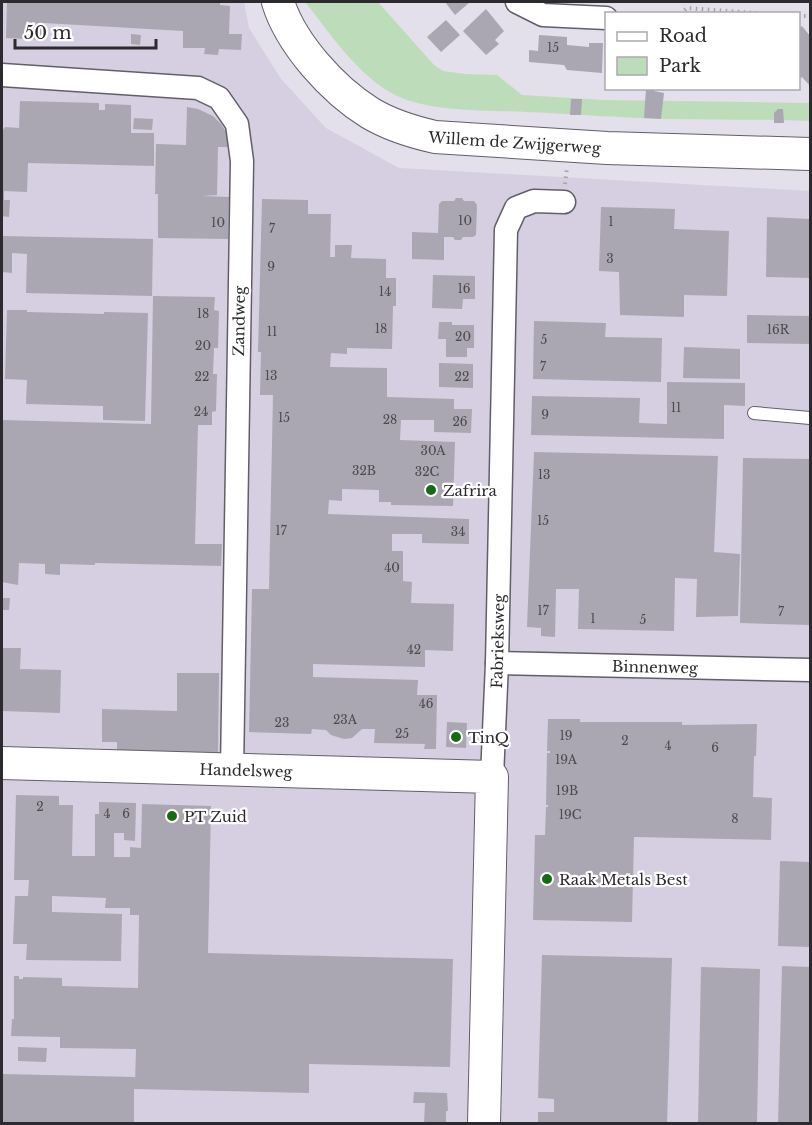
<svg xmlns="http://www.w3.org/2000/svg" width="812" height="1125" font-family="'Libre Baskerville',serif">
  <rect width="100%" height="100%" fill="#e3dfeb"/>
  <path fill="#d5cfe1" d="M 2,2 L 244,2 L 249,28 L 281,79 L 326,128 L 399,168 L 810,191 L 810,1123 L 2,1124 Z"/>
  <path fill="#bdddba" d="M 305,2 L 378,2 L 434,65 L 443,71 L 465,74 L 497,75 L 522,95 L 604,100 L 810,103 L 810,121 C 763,119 716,120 669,119 C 622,118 574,114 527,112 C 487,110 422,113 388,91 C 353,69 330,33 305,2 Z"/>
  <path fill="#aaa7b2" d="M 7,2 L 220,2 L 220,5 L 230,6 L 229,34 L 242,34 L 241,50 L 219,49 L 218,55 L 204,54 L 205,48 L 183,48 L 183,31 L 44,23 L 43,40 L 6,38 Z
    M 445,2 L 470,2 L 455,15 Z
    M 486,9 L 504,31 L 495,40 L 499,44 L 486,55 L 463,31 Z
    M 446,20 L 460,35 L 441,52 L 427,37 Z
    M 802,26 L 810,36 L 810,86 L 802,77 L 798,80 L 798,29 Z
    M 131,34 L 141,35 L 140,45 L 131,44 Z
    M 539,35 L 567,37 L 567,45 L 589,47 L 589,43 L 603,43 L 602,73 L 567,70 L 564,65 L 529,62 L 529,50 L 538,51 Z
    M 646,88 L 654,88 L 654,91 L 664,93 L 661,119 L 644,118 Z
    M 571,99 L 582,99 L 581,115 L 570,115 Z
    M 20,101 L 99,103 L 99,110 L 105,110 L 105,104 L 131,105 L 131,133 L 154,133 L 154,166 L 28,163 L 27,192 L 4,191 L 4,200 L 10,200 L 9,217 L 2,216 L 2,131 L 5,127 L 19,128 Z
    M 187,107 L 198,109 L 213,116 L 221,124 L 227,133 L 230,147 L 218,147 L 217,195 L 202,196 L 229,197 L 228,239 L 158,238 L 158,194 L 155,194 L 156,144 L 186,145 Z
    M 778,109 L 783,109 L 784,123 L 774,123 L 774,113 Z
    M 134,118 L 153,119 L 152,130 L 133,129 Z
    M 456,198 L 462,198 L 464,201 L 474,201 L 477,205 L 476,235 L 473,237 L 463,237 L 461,240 L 455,240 L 453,237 L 444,237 L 444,260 L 412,259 L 412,232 L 438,233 L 439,204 L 442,201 L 454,201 Z
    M 262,199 L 308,200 L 308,214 L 331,214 L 330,257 L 335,257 L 335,245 L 352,245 L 351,258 L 386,259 L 386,278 L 396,278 L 396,306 L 393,306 L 392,349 L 347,348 L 347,354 L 331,353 L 330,367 L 387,368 L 387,397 L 454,399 L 454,409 L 472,409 L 471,433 L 434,432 L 434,420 L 401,420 L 400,440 L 455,442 L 453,506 L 391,505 L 391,502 L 379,502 L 379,490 L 342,489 L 342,501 L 329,500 L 328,514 L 469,519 L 469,544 L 422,543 L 422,534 L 392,534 L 392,551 L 403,551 L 403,581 L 412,582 L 411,603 L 454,604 L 453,651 L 425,650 L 425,667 L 313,664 L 313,677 L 418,680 L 417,695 L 437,695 L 436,749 L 424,749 L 425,744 L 374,743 L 375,729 L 362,729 L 352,738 L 344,739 L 331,735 L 326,730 L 312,729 L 311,734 L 249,732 L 252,589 L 269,589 L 273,395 L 260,395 L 261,352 L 258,352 Z
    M 601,207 L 675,209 L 674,229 L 729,231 L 727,296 L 684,295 L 684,317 L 620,315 L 619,272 L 599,271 Z
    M 767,217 L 810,219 L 810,278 L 766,277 Z
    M 2,236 L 153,239 L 152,296 L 26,293 L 27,254 L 12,253 L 12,273 L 2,272 Z
    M 433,275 L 475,276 L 475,299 L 463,299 L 462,309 L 432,308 Z
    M 153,296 L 215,297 L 214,310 L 219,311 L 218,348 L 214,348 L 213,374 L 217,374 L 216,411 L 212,412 L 212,425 L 198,425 L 195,544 L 222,544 L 221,566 L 95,563 L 95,565 L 60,564 L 60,575 L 45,574 L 45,564 L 19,563 L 18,585 L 2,582 L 2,420 L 151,424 Z
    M 7,310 L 27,310 L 27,312 L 104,314 L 104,312 L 148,313 L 145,421 L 103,420 L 103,406 L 26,404 L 27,380 L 5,379 Z
    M 747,315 L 810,316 L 810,344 L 747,343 Z
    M 534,321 L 606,323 L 605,337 L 662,338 L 661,382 L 533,379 Z
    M 439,322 L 452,322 L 452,325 L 474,325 L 474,348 L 467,348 L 467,357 L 446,357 L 446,339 L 438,339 Z
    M 684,347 L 740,349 L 740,379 L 683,378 Z
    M 439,363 L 473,364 L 473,388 L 439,387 Z
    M 667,382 L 745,383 L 745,406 L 724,405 L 724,439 L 531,435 L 532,396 L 640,398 L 639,423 L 667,424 Z
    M 534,452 L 718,456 L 714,552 L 740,554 L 738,616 L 696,617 L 697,579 L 675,578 L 674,631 L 578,629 L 579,589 L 556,589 L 555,637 L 541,636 L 541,628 L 527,627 Z
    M 743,458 L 810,459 L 810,625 L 740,623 Z
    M 2,598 L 10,598 L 9,610 L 2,610 Z
    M 2,648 L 21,648 L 20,669 L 61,670 L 60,713 L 2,711 Z
    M 177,673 L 219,673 L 218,753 L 117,750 L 117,742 L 102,742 L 102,709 L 177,711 Z
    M 548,719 L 580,719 L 580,722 L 682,722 L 682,725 L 757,724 L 756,756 L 754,756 L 753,797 L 772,798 L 771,840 L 634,837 L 632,922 L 533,920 L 535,835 L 545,835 L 546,807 L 548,807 L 548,805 L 546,805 L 547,753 L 550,753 L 550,751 L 547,751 Z
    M 447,722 L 467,723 L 466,748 L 446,747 Z
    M 16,795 L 59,796 L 59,805 L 73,805 L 72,856 L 95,856 L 95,814 L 99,814 L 99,802 L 136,803 L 135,841 L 124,840 L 124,833 L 114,833 L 114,857 L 130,857 L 130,847 L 141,848 L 142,804 L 211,806 L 208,953 L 453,959 L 450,1067 L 309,1064 L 309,1093 L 134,1089 L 134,1124 L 2,1124 L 2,1074 L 135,1077 L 135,1083 L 136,1049 L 60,1048 L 60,1037 L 11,1036 L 12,1019 L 14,1019 L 14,976 L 19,976 L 19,979 L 23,979 L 23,977 L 62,978 L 62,986 L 138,988 L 139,915 L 130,915 L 130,908 L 105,908 L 106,898 L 52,896 L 52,912 L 122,914 L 121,961 L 26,960 L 27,944 L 13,944 L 15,896 L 28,896 L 29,880 L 14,880 Z
    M 780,861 L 810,862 L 810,947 L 778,946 Z
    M 542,955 L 672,958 L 667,1124 L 538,1124 L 538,1112 L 554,1112 L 554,1099 L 538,1098 Z
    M 782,966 L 810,967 L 810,1124 L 778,1124 Z
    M 701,967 L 760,969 L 757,1124 L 698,1124 Z
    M 18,1047 L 47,1048 L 46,1062 L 18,1061 Z
    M 414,1092 L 447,1093 L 448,1111 L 446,1111 L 446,1124 L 424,1124 L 425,1103 L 413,1103 Z"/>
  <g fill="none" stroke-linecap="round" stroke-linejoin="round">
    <defs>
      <path id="lane" d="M 754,413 L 810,418"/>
      <g id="street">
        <path d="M 517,2 L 543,15 L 606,18"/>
        <path d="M 2,75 L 198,88 L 219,98 L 237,124 L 242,161 L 232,770"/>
        <path id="s1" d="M 497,663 L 810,670"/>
        <path id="s2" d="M 492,777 L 497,663 L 506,230 L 516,208 L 534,201 L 564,202"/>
      </g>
      <g id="secondary">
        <path id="s3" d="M 278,2 C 291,44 333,90 370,113 C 390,125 413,132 435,137 L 607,148 L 810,154"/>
        <path id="s4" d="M 2,763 L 492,777 L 484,1124"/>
      </g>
    </defs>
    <use href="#lane" stroke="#625f68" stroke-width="14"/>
    <use href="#street" stroke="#625f68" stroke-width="25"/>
    <use href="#secondary" stroke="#625f68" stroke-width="34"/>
    <path stroke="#a5a2ab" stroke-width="4" stroke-dasharray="1.5 4.5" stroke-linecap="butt" d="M 680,14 L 687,8 L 769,14
      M 798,16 L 810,16
      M 565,184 L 567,168"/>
    <use href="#lane" stroke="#fff" stroke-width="12"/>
    <use href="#street" stroke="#fff" stroke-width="22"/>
    <use href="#secondary" stroke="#fff" stroke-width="32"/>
  </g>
  <g fill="#176c13" stroke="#fff" stroke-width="2">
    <circle cx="431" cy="490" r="6"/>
    <circle cx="456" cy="737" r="6"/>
    <circle cx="172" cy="816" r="6"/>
    <circle cx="547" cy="879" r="6"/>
  </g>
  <g text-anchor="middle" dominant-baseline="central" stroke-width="4.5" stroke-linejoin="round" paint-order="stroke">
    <g font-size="12" fill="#4c494f">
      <text x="553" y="47">15</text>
      <text x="465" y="220">10</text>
      <text x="611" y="221">1</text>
      <text x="218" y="222">10</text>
      <text x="272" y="228">7</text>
      <text x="610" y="258">3</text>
      <text x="271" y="266">9</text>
      <text x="464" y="288">16</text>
      <text x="385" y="291">14</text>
      <text x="203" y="313">18</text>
      <text x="381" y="328">18</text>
      <text x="778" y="329">16R</text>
      <text x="272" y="331">11</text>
      <text x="463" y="336">20</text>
      <text x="544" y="339">5</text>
      <text x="203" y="345">20</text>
      <text x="543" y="366">7</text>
      <text x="271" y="375">13</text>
      <text x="202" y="376">22</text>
      <text x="462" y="376">22</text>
      <text x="676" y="407">11</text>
      <text x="201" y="411">24</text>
      <text x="545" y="414">9</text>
      <text x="284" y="417">15</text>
      <text x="390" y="419">28</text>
      <text x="460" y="421">26</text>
      <text x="433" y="450">30A</text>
      <text x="364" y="470">32B</text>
      <text x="427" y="471">32C</text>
      <text x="544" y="474">13</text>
      <text x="543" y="520">15</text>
      <text x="281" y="530">17</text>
      <text x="458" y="531">34</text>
      <text x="392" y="567">40</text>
      <text x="543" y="610">17</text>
      <text x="781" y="611">7</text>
      <text x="593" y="618">1</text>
      <text x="643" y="619">5</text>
      <text x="414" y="649">42</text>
      <text x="426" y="703">46</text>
      <text x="345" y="719">23A</text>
      <text x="282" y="722">23</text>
      <text x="402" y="733">25</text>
      <text x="566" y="735">19</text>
      <text x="625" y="740">2</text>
      <text x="668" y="745">4</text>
      <text x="715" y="747">6</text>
      <text x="566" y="759">19A</text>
      <text x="567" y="790">19B</text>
      <text x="40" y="806">2</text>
      <text x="107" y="813">4</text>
      <text x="126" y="813">6</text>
      <text x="570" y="814">19C</text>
      <text x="735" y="818">8</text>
    </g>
    <g font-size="15" fill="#2c2a2e" stroke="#fff">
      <text stroke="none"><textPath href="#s3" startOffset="296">Willem de Zwijgerweg</textPath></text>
      <text transform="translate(239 321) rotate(-89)">Zandweg</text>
      <text stroke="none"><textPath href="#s2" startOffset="136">Fabrieksweg</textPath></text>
      <text stroke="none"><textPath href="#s1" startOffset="158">Binnenweg</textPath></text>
      <text stroke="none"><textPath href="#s4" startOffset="244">Handelsweg</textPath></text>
    </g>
    <g font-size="15" fill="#2c2a2e" stroke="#fff" text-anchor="start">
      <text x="443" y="490">Zafrira</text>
      <text x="468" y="737">TinQ</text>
      <text x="184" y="816">PT Zuid</text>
      <text x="559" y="879">Raak Metals Best</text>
    </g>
  </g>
  <rect width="812" height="1125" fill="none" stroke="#2c2a2e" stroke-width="6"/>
  <rect x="605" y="12" width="195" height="78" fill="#ffffff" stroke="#abaaab" stroke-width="1.5"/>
  <rect x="617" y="32" width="30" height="9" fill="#ffffff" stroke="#abaaab" stroke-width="1.5"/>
  <text x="659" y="42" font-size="18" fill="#2c2a2e">Road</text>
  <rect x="617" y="57" width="30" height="18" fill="#bdddba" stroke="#abaaab" stroke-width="1.5"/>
  <text x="659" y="72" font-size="18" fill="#2c2a2e">Park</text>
  <path d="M15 39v9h141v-9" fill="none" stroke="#2c2a2e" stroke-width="3"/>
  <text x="24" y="39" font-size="18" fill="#2c2a2e" stroke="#ffffff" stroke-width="4.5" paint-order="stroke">50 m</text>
</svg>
